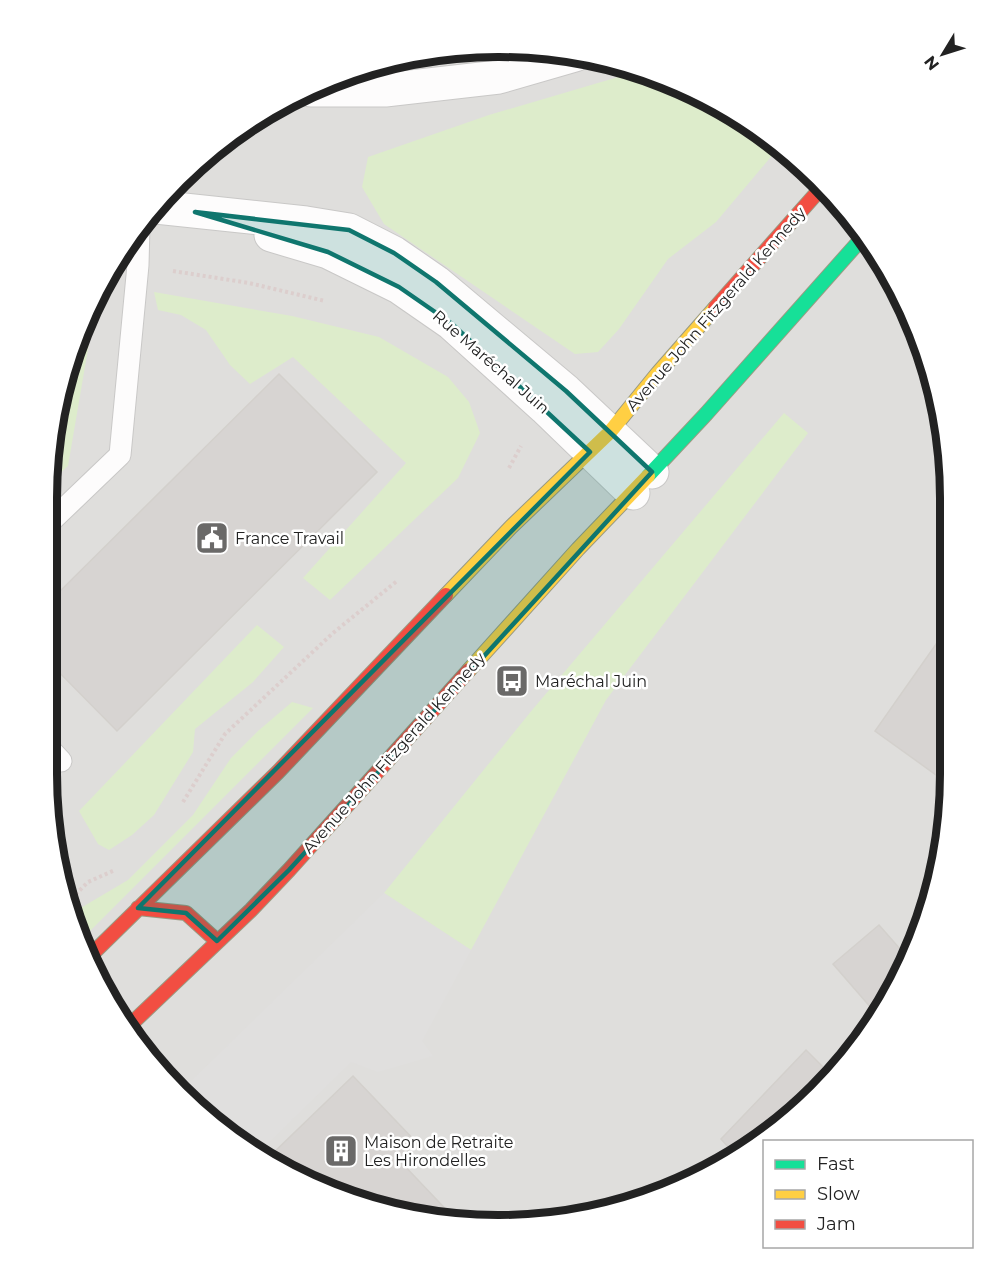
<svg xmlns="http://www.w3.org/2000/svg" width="997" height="1272" font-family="Montserrat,sans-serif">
  <rect width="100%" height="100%" fill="#f0eeeb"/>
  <path fill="#dfdedc" d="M 528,47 L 615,62 L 698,93 L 773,140 L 838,200 L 890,272 L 927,354 L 950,469 L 942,861 L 916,947 L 874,1025 L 818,1093 L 725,1165 L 616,1210 L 499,1225 L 382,1210 L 273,1165 L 179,1093 L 107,1000 L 62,891 L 47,773 L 47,469 L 70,354 L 140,223 L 201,158 L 272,107 L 353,71 L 439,50 Z"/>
  <path fill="#ddeccb" d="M 636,70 L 698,93 L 773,140 L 780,146 L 716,222 L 668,259 L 619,329 L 598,352 L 575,354 L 384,224 L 362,187 L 368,157 L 489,115 L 625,75 Z
    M 154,292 L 292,316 L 379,337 L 448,377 L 469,402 L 480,433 L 458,478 L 330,600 L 303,578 L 406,463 L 293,357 L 250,384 L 230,365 L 206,330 L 181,315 L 158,310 Z
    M 95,308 L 68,466 L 47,485 L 47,469 L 70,354 Z
    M 784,413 L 808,433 L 606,700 L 471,950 L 384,893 L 533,709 Z
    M 257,625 L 284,647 L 253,682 L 195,729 L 193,752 L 154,815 L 132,835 L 109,850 L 98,844 L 79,811 Z
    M 292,702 L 313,708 L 82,939 L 73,917 L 79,909 L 128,880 L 193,815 L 231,758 L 258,731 Z"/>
  <path fill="#e0dfde" d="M 384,893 L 471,950 L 422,1041 L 433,1056 L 378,1072 L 351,1062 L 258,1153 L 179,1093 Z"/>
  <path fill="#d7d4d2" stroke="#d3d0cc" stroke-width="1.5" d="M 279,374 L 377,472 L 117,731 L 47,660 L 47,604 Z
    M 946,630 L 944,744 L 943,780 L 875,731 Z
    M 879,925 L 909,959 L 879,1017 L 833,964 Z
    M 806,1050 L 832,1076 L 818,1093 L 736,1156 L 721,1139 Z
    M 353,1076 L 417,1143 L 399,1160 L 456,1220 L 382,1210 L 273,1165 L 266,1160 Z"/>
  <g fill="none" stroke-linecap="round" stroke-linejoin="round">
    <defs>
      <path id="lane" d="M 47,525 L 120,455 L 138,265 L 139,226
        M 47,746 L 61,761"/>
      <path id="street" d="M 311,90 L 385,90 L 499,77 L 575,55
        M 156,207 L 306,223 L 349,230 L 394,253 L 436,282 L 566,391 L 652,472
        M 271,235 L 328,252 L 399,287 L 451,323 L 545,408 L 633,493"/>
      <path id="fast" d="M 648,476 L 706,414 L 864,236"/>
      <path id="slow" d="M 446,595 L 511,527 L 610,432 L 658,373 L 715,308
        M 469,670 L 578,549 L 648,476"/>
      <path id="jam" d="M 715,308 L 823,186
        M 138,908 L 186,913 L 217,941
        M 89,957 L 278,772 L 446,595
        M 128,1027 L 251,910 L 289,870 L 469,670"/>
    </defs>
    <use href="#lane" stroke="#c9c8c7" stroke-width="23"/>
    <use href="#street" stroke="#c9c8c7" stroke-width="35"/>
    <use href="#fast" stroke="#999a82" stroke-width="16"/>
    <use href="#slow" stroke="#999a82" stroke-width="16"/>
    <use href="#jam" stroke="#999a82" stroke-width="16"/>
    <path stroke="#dccecd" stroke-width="4" stroke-dasharray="3 3" stroke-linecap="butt" d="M 173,271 L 249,283 L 325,301
      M 509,468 L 521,446
      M 183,802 L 225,734 L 333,633 L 397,581
      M 67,903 L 88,882 L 115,870"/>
    <use href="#lane" stroke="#fdfcfc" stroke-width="21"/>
    <use href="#street" stroke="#fdfcfc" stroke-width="33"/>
    <use href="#fast" stroke="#16e098" stroke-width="14"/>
    <use href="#slow" stroke="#ffcf43" stroke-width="14"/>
    <use href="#jam" stroke="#f24e42" stroke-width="14"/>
  </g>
  <path fill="#0f766e" fill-opacity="0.2" stroke="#0f766e" stroke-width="4.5" stroke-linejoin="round" d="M 195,212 L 349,230 L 394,253 L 436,282 L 566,391 L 652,472 L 289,870 L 217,941 L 186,913 L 138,908 L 590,452 L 451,323 L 399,287 L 328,252 Z"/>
  <defs>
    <symbol id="civic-square" viewBox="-11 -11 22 22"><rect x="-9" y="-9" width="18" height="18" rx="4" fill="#6a6968" stroke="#fff"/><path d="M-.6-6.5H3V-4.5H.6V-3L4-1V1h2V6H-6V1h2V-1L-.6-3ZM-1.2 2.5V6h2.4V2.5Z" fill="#fff"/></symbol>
    <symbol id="bus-square" viewBox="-11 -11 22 22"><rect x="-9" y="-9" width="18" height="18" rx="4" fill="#6a6968" stroke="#fff"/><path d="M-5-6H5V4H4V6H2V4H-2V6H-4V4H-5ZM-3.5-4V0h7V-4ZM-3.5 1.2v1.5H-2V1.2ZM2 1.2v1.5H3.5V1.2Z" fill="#fff"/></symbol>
    <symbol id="building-square" viewBox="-11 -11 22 22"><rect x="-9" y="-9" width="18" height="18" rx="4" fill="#6a6968" stroke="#fff"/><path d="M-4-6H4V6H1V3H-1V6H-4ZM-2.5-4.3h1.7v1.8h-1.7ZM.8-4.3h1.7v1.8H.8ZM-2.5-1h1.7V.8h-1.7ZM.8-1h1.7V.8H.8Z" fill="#fff"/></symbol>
  </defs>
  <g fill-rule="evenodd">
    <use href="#civic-square" x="193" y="519" width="38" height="38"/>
    <use href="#bus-square" x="493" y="662" width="38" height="38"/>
    <use href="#building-square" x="322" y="1132" width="38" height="38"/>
  </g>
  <g text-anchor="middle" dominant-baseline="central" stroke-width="5" stroke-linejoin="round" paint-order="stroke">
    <g font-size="16" fill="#222" stroke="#fff">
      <text transform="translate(716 309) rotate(-49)">Avenue John Fitzgerald Kennedy</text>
      <text transform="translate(491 362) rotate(41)">Rue Maréchal Juin</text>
      <text transform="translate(394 753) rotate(-48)">Avenue John Fitzgerald Kennedy</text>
    </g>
    <g font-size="16" fill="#222" stroke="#fff" text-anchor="start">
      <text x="235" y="538">France Travail</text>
      <text x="535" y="681">Maréchal Juin</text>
      <text x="364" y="1142">Maison de Retraite<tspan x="364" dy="18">Les Hirondelles</tspan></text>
    </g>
  </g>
  <path d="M0 0H997V1272H0ZM498 57H499A441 441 0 0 1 940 498V774A441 441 0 0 1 499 1215H498A441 441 0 0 1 57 774V498A441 441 0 0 1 498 57Z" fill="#fff" fill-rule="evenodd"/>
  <path fill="none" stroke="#222" stroke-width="8" d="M498 57H499A441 441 0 0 1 940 498V774A441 441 0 0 1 499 1215H498A441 441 0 0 1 57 774V498A441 441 0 0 1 498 57Z"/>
  <rect x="763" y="1140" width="210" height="108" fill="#ffffff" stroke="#a7a7a7" stroke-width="1.5"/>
  <rect x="775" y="1160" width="30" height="9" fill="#16e098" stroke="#a7a7a7" stroke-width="1.5"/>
  <text x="817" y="1170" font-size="18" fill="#222222">Fast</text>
  <rect x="775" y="1190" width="30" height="9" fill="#ffcf43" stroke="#a7a7a7" stroke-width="1.5"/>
  <text x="817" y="1200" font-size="18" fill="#222222">Slow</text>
  <rect x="775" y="1220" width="30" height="9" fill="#f24e42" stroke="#a7a7a7" stroke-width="1.5"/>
  <text x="817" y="1230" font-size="18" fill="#222222">Jam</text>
  <g transform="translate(943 54) rotate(232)" stroke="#ffffff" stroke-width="4.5" paint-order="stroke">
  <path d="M0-4.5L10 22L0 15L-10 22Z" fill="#222222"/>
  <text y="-9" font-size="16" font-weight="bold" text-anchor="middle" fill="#222222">N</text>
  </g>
</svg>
